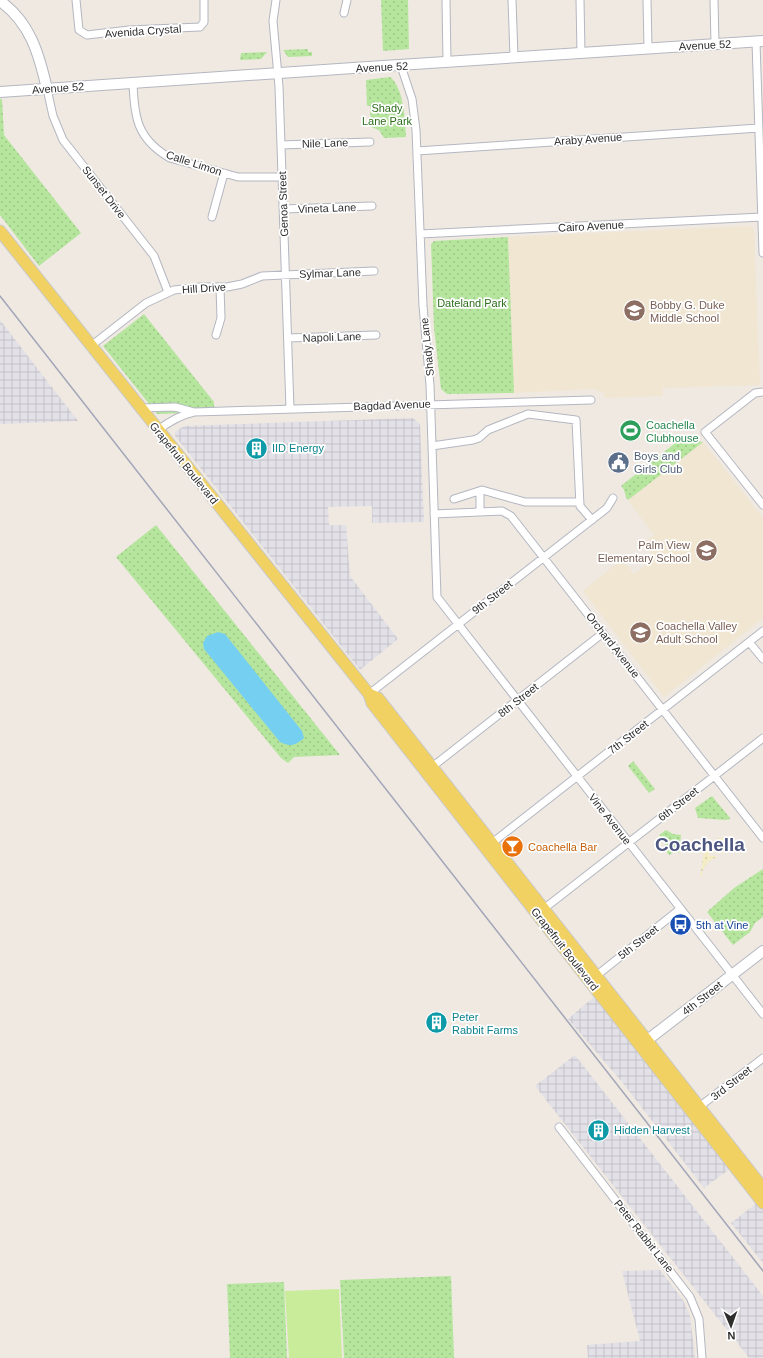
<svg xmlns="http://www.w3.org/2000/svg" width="763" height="1358" font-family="Arial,sans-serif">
  <defs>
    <pattern id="industrial-grid" width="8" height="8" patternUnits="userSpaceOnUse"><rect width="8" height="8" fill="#e3e1e8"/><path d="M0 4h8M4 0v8" fill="none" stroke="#c3c1c7"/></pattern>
    <pattern id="grass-dots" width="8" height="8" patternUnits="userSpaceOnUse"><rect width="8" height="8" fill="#b6e59e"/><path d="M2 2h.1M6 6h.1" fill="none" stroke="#9dc588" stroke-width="1.8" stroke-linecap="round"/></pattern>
    <pattern id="sand-dots" width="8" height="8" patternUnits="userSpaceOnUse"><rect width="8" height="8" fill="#f3ecc5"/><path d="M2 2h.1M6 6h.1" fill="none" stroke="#d1cbaa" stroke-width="1.8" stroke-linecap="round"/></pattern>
  </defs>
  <rect width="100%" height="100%" fill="#efe9e1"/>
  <path fill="url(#industrial-grid)" d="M 0,320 L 78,421 L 0,424 Z
    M 413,418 L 420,424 L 424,522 L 372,523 L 372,506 L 328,507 L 329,525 L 346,525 L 350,576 L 398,639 L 360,670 L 175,436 L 175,432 L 184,426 Z
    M 595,996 L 731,1168 L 704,1188 L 622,1082 L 568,1019 Z
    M 575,1055 L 763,1296 L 763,1358 L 749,1358 L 535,1086 Z
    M 758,1202 L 763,1208 L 763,1263 L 731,1223 Z
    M 660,1270 L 683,1300 L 690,1316 L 695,1358 L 588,1358 L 587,1345 L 640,1341 L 622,1271 Z"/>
  <path fill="#f0e6d1" d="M 750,226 L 754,230 L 760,385 L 663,388 L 663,396 L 604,398 L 604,393 L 593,389 L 514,393 L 508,237 Z
    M 703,442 L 763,518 L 763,618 L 664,697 L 583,591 L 622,559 L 634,574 L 655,558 L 644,543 L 654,535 L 628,500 Z"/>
  <path fill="url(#grass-dots)" d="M 381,0 L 408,0 L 409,49 L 383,51 Z
    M 308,49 L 308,52 L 312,52 L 312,56 L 288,57 L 283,50 Z
    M 267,52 L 261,59 L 240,60 L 241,53 Z
    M 390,77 C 404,88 405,120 406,137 L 384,138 L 379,130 L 371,127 L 370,106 L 367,106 L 366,80 Z
    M 0,99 L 2,99 L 4,135 L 81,233 L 39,266 L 0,215 Z
    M 508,237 L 514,393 L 447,394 L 441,389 L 434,328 L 431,244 L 434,241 Z
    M 144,314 L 214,402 L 214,412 L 157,414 L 103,346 Z
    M 683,437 L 691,440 L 703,442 L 628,500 C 624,496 626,490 621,486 Z
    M 156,525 L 340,755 L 294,757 L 288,763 L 281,758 L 116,557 Z
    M 633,761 L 655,789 L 649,793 L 628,766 Z
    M 712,796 L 730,818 L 730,819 L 726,820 L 698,818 L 695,808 Z
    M 666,830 L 673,834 L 681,835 L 679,853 L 674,852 L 669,855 L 664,848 L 665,843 L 659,835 Z
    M 763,869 L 763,917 L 755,923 L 750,932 L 733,945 L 707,912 L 734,888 Z
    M 451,1276 L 454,1358 L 344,1358 L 340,1280 Z
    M 284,1282 L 287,1358 L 230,1358 L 227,1284 Z"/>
  <path fill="url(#sand-dots)" d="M 718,838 L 726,838 L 726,846 L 722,853 L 708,853 L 710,856 L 718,856 L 707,863 L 702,872 L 703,874 L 700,877 L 704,851 L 706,849 L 714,850 L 714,853 L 718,853 L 721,842 L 718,841 Z"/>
  <path fill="#c9ec9a" d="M 339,1289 L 342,1358 L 289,1358 L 285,1291 Z"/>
  <path fill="#75cff0" d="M 218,632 L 225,634 L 302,731 L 304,738 C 295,746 290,747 280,742 L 204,649 L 203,643 L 207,636 Z"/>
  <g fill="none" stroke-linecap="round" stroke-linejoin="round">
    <defs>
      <path id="street" d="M 76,0 L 79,30 L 87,35 L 129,30 L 200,27 L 204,22 L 204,0
        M 276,0 L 273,21 L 279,87 L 290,409
        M 446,0 L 447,62
        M 512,0 L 514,57
        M 580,0 L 581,53
        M 647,0 L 648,48
        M 714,0 L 715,44
        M 344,13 L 347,0
        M 756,42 L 763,253
        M 401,66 L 412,99 L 416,130 L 423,306 L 430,385 L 437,597 L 763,1014
        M 133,82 C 134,117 137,139 170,158 L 238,177 L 282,177
        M 47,89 L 53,116 L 63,140 L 154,256 L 168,292
        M 281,145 L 370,142
        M 417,151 L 759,128
        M 283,209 L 372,206
        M 212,217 L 224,173
        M 420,234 L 762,217
        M 216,335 L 221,318 L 220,287
        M 288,338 L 376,335
        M 91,346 L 146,303 L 174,290 L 201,287 L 227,287 L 242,284 L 262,276 L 374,271
        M 763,392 L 755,393 L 705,432 L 763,505
        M 141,408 L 175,407 L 194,412
        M 158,430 C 170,421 180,415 194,412 L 591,400
        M 432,446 L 473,440 L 479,438 L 488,430 L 528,414 L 576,420 L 580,506 L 592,520
        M 480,491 L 480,512
        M 454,499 L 482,490 L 525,502 L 580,502
        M 434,514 L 502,511 L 511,516 L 763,838
        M 749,642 L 763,659
        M 369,694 L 607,508 L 613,498
        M 432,767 L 603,633
        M 492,843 L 763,631
        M 541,911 L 763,738
        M 596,976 L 680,909
        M 699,1107 L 763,1058
        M 559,1127 L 690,1297 L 699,1319 L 702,1358"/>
      <path id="secondary" d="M 0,1 C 30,22 39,54 47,89
        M 0,92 C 254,73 509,59 763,41
        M 641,1045 L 763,951"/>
      <path id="primary" d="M 0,231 L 369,694 L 372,703 L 763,1203
        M 369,694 L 378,698 L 763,1188"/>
    </defs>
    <use href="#street" stroke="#b4b7c1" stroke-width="9"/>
    <use href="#secondary" stroke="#b4b7c1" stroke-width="12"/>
    <use href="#primary" stroke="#c9c9c9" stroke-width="13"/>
    <use href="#street" stroke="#fff" stroke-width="7"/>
    <use href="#secondary" stroke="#fff" stroke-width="10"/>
    <use href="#primary" stroke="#f2d163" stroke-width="11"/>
    <path stroke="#a3a6b8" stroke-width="1.5" d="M 0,296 L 763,1271"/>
  </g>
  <defs>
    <symbol id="school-disc" viewBox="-11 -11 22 22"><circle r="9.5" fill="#8d6e63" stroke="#fff"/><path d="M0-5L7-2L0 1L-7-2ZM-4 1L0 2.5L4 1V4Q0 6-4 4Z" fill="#fff"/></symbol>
    <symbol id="stadium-disc" viewBox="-11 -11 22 22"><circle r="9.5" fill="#2e9e5b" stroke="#fff"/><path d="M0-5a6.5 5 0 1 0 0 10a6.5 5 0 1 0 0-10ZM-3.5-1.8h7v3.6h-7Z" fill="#fff"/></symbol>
    <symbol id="building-disc" viewBox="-11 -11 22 22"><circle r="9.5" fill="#0f9aa8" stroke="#fff"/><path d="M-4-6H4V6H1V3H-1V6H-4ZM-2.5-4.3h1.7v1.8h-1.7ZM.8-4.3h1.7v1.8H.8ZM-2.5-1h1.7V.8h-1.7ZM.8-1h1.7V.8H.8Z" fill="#fff"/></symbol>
    <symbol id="civic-disc" viewBox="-11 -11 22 22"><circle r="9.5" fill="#5c6f8a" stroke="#fff"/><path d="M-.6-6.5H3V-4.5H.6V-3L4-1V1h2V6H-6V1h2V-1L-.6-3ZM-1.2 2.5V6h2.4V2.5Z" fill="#fff"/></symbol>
    <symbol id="bar-disc" viewBox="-11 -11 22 22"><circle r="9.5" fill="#e8710a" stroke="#fff"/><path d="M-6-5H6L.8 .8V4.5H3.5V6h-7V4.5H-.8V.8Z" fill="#fff"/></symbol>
    <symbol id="bus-disc" viewBox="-11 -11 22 22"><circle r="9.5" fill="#1a4fb4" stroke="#fff"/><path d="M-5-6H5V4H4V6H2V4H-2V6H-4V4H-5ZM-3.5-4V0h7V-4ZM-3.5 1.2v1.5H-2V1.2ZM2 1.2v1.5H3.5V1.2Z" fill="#fff"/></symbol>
  </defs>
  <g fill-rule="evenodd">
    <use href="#school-disc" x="622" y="298" width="25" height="25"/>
    <use href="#stadium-disc" x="618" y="418" width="25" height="25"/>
    <use href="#building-disc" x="244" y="436" width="25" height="25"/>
    <use href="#civic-disc" x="606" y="450" width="25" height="25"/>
    <use href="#school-disc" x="694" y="538" width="25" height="25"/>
    <use href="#school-disc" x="628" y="620" width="25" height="25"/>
    <use href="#bar-disc" x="500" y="834" width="25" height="25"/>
    <use href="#bus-disc" x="668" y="912" width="25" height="25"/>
    <use href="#building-disc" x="424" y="1010" width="25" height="25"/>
    <use href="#building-disc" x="586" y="1118" width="25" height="25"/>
  </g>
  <g text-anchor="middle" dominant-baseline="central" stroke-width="3.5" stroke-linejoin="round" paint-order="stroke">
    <g font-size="11" fill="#2e2e2e" stroke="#fff">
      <text transform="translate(143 31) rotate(-4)">Avenida Crystal</text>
      <text transform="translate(705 45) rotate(-3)">Avenue 52</text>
      <text transform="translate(382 67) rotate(-3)">Avenue 52</text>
      <text transform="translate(58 88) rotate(-4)">Avenue 52</text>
      <text transform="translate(588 139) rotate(-4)">Araby Avenue</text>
      <text transform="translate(325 143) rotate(-2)">Nile Lane</text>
      <text transform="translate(194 163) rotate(18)">Calle Limon</text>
      <text transform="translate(104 192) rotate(52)">Sunset Drive</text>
      <text transform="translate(283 204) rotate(-92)">Genoa Street</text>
      <text transform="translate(327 208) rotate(-2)">Vineta Lane</text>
      <text transform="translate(591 226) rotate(-3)">Cairo Avenue</text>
      <text transform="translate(330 273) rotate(-2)">Sylmar Lane</text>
      <text transform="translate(204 288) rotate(-4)">Hill Drive</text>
      <text transform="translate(332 337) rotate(-2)">Napoli Lane</text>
      <text transform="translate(427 347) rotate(-96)">Shady Lane</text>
      <text transform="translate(392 405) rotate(-2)">Bagdad Avenue</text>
      <text transform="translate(184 463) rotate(51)">Grapefruit Boulevard</text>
      <text transform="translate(492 597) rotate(-38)">9th Street</text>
      <text transform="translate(613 645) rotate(52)">Orchard Avenue</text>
      <text transform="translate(518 700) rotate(-38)">8th Street</text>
      <text transform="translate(628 737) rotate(-38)">7th Street</text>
      <text transform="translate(678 804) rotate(-38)">6th Street</text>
      <text transform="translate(610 819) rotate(52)">Vine Avenue</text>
      <text transform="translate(638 942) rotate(-38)">5th Street</text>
      <text transform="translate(565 949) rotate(52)">Grapefruit Boulevard</text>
      <text transform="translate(702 998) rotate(-38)">4th Street</text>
      <text transform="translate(731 1083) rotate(-38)">3rd Street</text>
      <text transform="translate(644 1236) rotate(52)">Peter Rabbit Lane</text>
    </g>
    <g font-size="11" fill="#2c6e1b" stroke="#fff">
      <text x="387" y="108">Shady<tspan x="387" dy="13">Lane Park</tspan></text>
      <text x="472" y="303">Dateland Park</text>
    </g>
    <g font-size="11" fill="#785e54" stroke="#fff" text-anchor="start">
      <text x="650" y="305">Bobby G. Duke<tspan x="650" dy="13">Middle School</tspan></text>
      <text x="690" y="545" text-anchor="end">Palm View<tspan x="690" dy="13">Elementary School</tspan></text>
      <text x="656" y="626">Coachella Valley<tspan x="656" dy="13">Adult School</tspan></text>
    </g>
    <g font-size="11" fill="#27864d" stroke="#fff" text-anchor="start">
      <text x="646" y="425">Coachella<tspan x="646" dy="13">Clubhouse</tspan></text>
    </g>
    <g font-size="11" fill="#0d838f" stroke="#fff" text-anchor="start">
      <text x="272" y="448">IID Energy</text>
      <text x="452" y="1017">Peter<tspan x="452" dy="13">Rabbit Farms</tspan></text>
      <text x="614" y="1130">Hidden Harvest</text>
    </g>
    <g font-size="11" fill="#4e5e75" stroke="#fff" text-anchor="start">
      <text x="634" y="456">Boys and<tspan x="634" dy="13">Girls Club</tspan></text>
    </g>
    <g font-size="11" fill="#c56008" stroke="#fff" text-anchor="start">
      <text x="528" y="847">Coachella Bar</text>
    </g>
    <g font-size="11" fill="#164399" stroke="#fff" text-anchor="start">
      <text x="696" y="925">5th at Vine</text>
    </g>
    <g font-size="19" font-weight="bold" fill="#4d5680" stroke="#fff">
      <text x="700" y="844">Coachella</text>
    </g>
  </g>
  <g transform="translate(731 1326) rotate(178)" stroke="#ffffff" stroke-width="3" paint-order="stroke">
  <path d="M0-3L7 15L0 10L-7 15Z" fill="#2e2e2e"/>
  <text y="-6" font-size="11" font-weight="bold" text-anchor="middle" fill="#2e2e2e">N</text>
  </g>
</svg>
